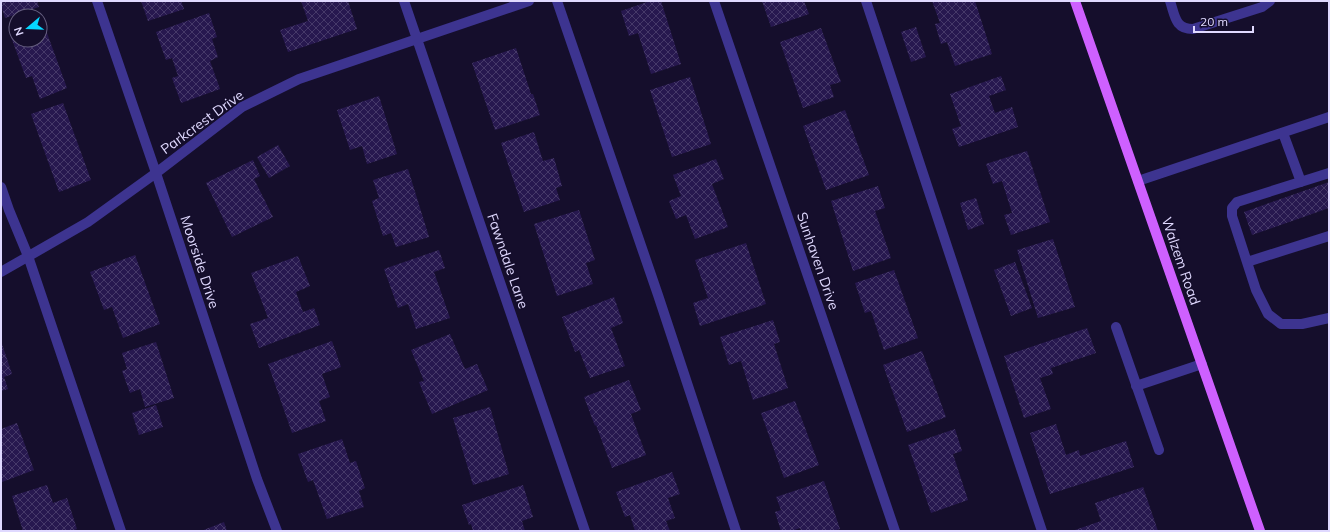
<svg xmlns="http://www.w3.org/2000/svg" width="1330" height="532" font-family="Mulish,sans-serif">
  <defs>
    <pattern id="building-cross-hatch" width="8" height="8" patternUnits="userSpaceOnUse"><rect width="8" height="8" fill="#27184f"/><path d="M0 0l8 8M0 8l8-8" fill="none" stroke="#463969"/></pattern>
  </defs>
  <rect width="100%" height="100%" fill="#150e2c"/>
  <path fill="url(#building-cross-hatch)" d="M 1,1 L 37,1 L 39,7 L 5,18 L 1,5 Z
    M 141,1 L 181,1 L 184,9 L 148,21 Z
    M 301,1 L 348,1 L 357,29 L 288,52 L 280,30 L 308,21 Z
    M 650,1 L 661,1 L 681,64 L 651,74 L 638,33 L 629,36 L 621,11 Z
    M 762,1 L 804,1 L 809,14 L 771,27 Z
    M 932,1 L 975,1 L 992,54 L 955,66 L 947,42 L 941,44 L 935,24 L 940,23 Z
    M 209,13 L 217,37 L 212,39 L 218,57 L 210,61 L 220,89 L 181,103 L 172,78 L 178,76 L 172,58 L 166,60 L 156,32 Z
    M 43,22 L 67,88 L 40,99 L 32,76 L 26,78 L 10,34 L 16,32 L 16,40 L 40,40 L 40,23 Z
    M 916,27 L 926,57 L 911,62 L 901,32 Z
    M 821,28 L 841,82 L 830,85 L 834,97 L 803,108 L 780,42 Z
    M 516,48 L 531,94 L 533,94 L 540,115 L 495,130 L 472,63 Z
    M 1001,76 L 1006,90 L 989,96 L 995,113 L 1012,107 L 1018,127 L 959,147 L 952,129 L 961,126 L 950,94 Z
    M 690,77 L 711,144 L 672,157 L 650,90 Z
    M 379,96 L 397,154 L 367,164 L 362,146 L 350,150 L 337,110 Z
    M 63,103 L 91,180 L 59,192 L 31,114 Z
    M 845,110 L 869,175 L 826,190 L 803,126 Z
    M 534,132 L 543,161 L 554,158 L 562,186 L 556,188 L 560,200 L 524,212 L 501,143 Z
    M 278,145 L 290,166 L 269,178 L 257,157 Z
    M 1027,151 L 1050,222 L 1011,235 L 1004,215 L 1012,213 L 1002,181 L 993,184 L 986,164 Z
    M 716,159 L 724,179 L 712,184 L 728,227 L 695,239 L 686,215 L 676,219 L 669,201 L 681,196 L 673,175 Z
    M 253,160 L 260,176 L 254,179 L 273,217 L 232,237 L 206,183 Z
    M 408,169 L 429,237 L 396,247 L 391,233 L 383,236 L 372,201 L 379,198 L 373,180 Z
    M 1329,182 L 1329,208 L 1252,235 L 1244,212 Z
    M 878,186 L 885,208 L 875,211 L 891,258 L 853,271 L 831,201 Z
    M 976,198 L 984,224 L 968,230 L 960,203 Z
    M 579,210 L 595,260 L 586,263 L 593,284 L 557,296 L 534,224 Z
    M 1053,239 L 1075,307 L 1038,318 L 1017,250 Z
    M 746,243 L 766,304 L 700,326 L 693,303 L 708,298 L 695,260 Z
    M 439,250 L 445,268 L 434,272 L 450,318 L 416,329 L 408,304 L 398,308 L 384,269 Z
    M 135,255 L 160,324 L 123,338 L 112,307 L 104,310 L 90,272 Z
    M 298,256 L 310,286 L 296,292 L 303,312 L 314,308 L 320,325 L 259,348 L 250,324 L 268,318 L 251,273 Z
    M 1015,262 L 1032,308 L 1011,316 L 994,270 Z
    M 894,270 L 918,338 L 884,350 L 871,311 L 865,313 L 855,283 Z
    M 614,297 L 623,323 L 611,328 L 625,366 L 590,378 L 579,350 L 575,352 L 562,317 Z
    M 773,320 L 780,342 L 774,344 L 788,388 L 753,400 L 741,361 L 729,365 L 720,337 Z
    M 1087,328 L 1096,353 L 1051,368 L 1053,374 L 1040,378 L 1051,409 L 1024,418 L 1004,356 Z
    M 450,334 L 465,369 L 477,364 L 488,390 L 432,414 L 419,382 L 424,381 L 411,350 Z
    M 1,341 L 12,374 L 4,377 L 8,389 L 1,391 Z
    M 332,341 L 341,367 L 322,374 L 330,397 L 319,401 L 326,421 L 292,433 L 268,364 Z
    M 156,342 L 174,398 L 145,407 L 140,389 L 130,393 L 122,371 L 127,369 L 122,353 Z
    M 922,351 L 946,417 L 907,432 L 883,365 Z
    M 629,380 L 641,410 L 631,414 L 646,455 L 612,468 L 596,425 L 595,426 L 584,397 Z
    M 795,401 L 819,465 L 784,478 L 761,413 Z
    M 156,405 L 163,427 L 139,435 L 132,413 Z
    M 490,407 L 509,474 L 473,485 L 453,418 Z
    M 17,423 L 34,470 L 2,482 L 1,429 Z
    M 1056,424 L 1066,455 L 1079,450 L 1080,456 L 1126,441 L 1134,467 L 1050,494 L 1030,433 Z
    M 955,429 L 962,451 L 953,454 L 968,500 L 931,513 L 908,445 Z
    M 342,439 L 350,463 L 356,461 L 365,488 L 359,491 L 364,507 L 327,519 L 313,480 L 308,482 L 298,454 Z
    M 672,472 L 680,494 L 668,498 L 675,518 L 666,521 L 670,531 L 635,531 L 630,515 L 625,517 L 616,492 Z
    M 824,481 L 840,529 L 833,531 L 801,531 L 800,528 L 792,531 L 781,531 L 775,512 L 781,510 L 776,497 Z
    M 47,485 L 53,503 L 67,498 L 77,529 L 72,531 L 23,531 L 12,496 Z
    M 523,485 L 533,517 L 522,521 L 525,531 L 473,531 L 471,524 L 469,525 L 462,505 Z
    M 1143,487 L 1158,531 L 1072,531 L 1101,521 L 1095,503 Z
    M 224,522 L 227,531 L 201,531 Z"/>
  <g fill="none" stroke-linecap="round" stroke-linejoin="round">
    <path stroke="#3d3490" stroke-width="10" d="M 97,1 L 156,173 L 257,479 L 277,531
      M 404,1 L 585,531
      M 557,1 L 658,295 L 736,531
      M 714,1 L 895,531
      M 866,1 L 974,328 L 1042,531
      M 1170,1 C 1175,16 1175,29 1193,29 L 1262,7 L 1270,1
      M 1283,133 L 1301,182
      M 1329,173 L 1237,202 L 1232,208 L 1232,216 L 1256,290 L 1268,314 L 1281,324 L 1302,324 L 1329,318
      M 1138,181 L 1329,117
      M 1,187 L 9,210 L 28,256 L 121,531
      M 1247,262 L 1329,236
      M 1,272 L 88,222 L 156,173 L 242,107 L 299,79 L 529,1
      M 1116,327 L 1159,450
      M 1136,386 L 1202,364"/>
    <path stroke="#ce60ff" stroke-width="10" d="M 1075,1 L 1260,531"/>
  </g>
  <g text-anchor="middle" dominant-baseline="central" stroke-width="3" stroke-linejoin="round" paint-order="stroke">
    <g font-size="14" fill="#e0d9ff" stroke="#150e2c">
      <text transform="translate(202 122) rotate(-36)">Parkcrest Drive</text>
      <text transform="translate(508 261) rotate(71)">Fawndale Lane</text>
      <text transform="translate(818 261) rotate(71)">Sunhaven Drive</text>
      <text transform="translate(1181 261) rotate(71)">Walzem Road</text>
      <text transform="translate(200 262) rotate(72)">Moorside Drive</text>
    </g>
  </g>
  <rect width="1330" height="532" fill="none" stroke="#e0d9ff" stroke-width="4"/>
  <g transform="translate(28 28) rotate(251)"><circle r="19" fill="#150e2c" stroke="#665f80"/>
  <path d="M0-3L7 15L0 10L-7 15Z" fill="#05d6ff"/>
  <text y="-6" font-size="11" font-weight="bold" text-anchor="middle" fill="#e0d9ff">N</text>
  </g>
  <path d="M1194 26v6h59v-6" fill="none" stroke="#e0d9ff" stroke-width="2"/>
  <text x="1200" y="26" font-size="12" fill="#e0d9ff" stroke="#150e2c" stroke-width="3" paint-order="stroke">20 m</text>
</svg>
